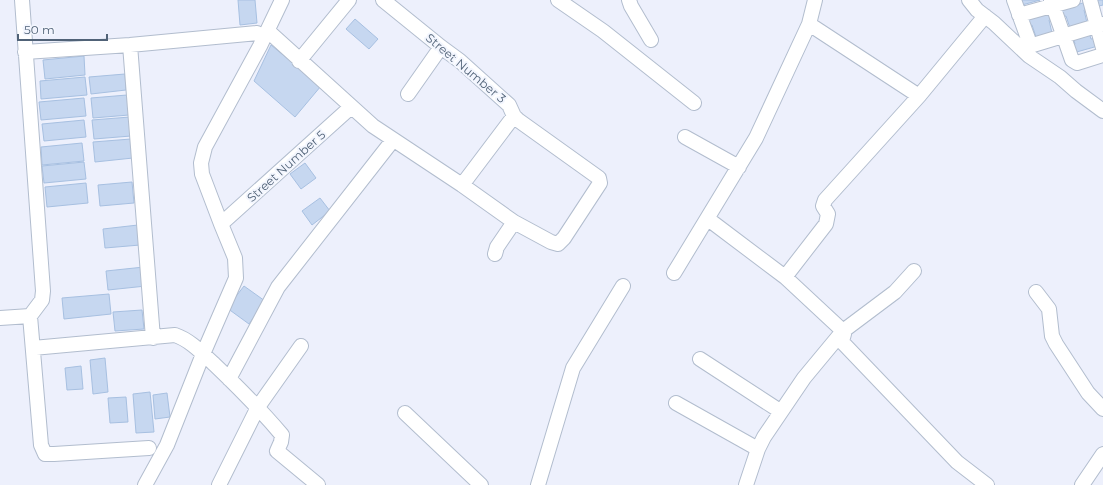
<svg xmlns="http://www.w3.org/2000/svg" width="1103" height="485" font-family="Montserrat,sans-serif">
  <rect width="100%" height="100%" fill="#edf0fc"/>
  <path fill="#c6d7f0" stroke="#a7c0e1" d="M 238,0 L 255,0 L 257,23 L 240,25 Z
    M 1021,0 L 1040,0 L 1022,5 Z
    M 1097,0 L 1103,0 L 1103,5 L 1099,6 Z
    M 1086,2 L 1088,9 L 1084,10 L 1087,23 L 1070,28 L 1066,16 L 1062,17 L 1060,10 Z
    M 1050,13 L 1052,19 L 1049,20 L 1052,33 L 1036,37 L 1032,25 L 1027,27 L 1025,20 Z
    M 355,19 L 378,39 L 369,49 L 346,29 Z
    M 1088,29 L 1091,39 L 1096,38 L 1098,46 L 1073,53 L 1070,45 L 1075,44 L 1072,34 Z
    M 271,45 L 321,86 L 295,117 L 254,81 Z
    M 84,56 L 85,75 L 45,79 L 43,60 Z
    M 125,74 L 126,90 L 91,94 L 89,77 Z
    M 85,77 L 87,95 L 41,99 L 40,81 Z
    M 127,95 L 129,115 L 93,118 L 91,98 Z
    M 84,98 L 86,116 L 41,120 L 39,102 Z
    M 130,117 L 131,136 L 94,139 L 92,120 Z
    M 84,120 L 86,137 L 44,141 L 42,124 Z
    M 131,139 L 133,158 L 95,162 L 93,142 Z
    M 82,143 L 84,161 L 42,165 L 41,147 Z
    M 84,162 L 86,179 L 44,183 L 42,166 Z
    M 305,163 L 316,178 L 301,189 L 290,174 Z
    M 132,182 L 134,203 L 100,206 L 98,185 Z
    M 86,183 L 88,203 L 47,207 L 45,187 Z
    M 320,198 L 330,211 L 312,225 L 302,211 Z
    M 138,225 L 140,245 L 105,248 L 103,229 Z
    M 144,267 L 146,286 L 108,290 L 106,271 Z
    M 244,286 L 265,301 L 249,324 L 227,308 Z
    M 109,294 L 111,314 L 64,319 L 62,298 Z
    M 142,310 L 144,329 L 115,331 L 113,312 Z
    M 105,358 L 108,392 L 93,394 L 90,360 Z
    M 81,366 L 83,389 L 67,390 L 65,368 Z
    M 150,392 L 154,432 L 136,433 L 133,394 Z
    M 167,393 L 170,417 L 155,419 L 153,395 Z
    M 126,397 L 128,422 L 110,423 L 108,398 Z"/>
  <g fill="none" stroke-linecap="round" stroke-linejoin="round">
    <defs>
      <path id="street" d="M 22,0 L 43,291 L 42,300 L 30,316 L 41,445 L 45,454 L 54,454 L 149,448
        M 558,0 L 603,31 L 694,103
        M 629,0 L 631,6 L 651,40
        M 969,0 L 977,10 L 994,23 L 1029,56 L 1060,77 L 1076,91 L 1103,111
        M 1014,0 L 1030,44 L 1033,45 L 1103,24
        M 1051,0 L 1072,60 L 1077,63 L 1103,55
        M 1090,0 L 1103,48
        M 1019,15 L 1073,0
        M 809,24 L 919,96
        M 268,31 L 373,126 L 462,185 L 514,222 L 551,242 L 558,244 L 564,238 L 600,183 L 599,178 L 518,120 L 514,116 L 509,105 L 460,61 L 441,47 L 383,0
        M 130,45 L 153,338
        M 25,52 L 130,45 L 257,33
        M 299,61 L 349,0
        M 408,94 L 441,47
        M 685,137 L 739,167
        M 462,185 L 514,116
        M 708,219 L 785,277 L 843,331 L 844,334 L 842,341 L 844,344 L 957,462 L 987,485
        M 221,224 L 351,107
        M 495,254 L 497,247 L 514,222
        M 674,273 L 756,138 L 809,24 L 815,0
        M 785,277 L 826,224 L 828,214 L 823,206 L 825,200 L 919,96 L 985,16
        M 1036,292 L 1049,309 L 1052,336 L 1056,344 L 1088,393 L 1103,409
        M 0,318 L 30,316
        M 33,348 L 175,335 C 190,340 202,353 214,364 C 238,387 261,410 282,435 L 281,442 L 277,451 L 318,485
        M 700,359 L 780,411
        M 229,379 L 278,287 L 393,140
        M 676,403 L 758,449
        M 405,413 L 481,485
        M 145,485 L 167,445 L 203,354 L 236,278 L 235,258 L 221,224 L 202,174 L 201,163 L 205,147 L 260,46 L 282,0
        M 219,485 L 258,407 L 301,346
        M 538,485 L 573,368 L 623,286
        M 746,485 L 758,449 L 764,437 L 804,378 L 843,331 L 895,292 L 914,271
        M 1082,485 L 1103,454"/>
    </defs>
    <use href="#street" stroke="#b2bdce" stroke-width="16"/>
    <use href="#street" stroke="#fff" stroke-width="14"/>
  </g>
  <g text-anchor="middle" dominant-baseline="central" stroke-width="4" stroke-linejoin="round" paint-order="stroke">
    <g font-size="12" fill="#506277" stroke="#f3f6fe">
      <text transform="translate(466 68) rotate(40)">Street Number 3</text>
      <text transform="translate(286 166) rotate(-42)">Street Number 5</text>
    </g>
  </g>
  <path d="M18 34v6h89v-6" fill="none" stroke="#506277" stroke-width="2"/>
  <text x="24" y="34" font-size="12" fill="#506277" stroke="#f3f6fe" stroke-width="3" paint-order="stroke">50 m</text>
</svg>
